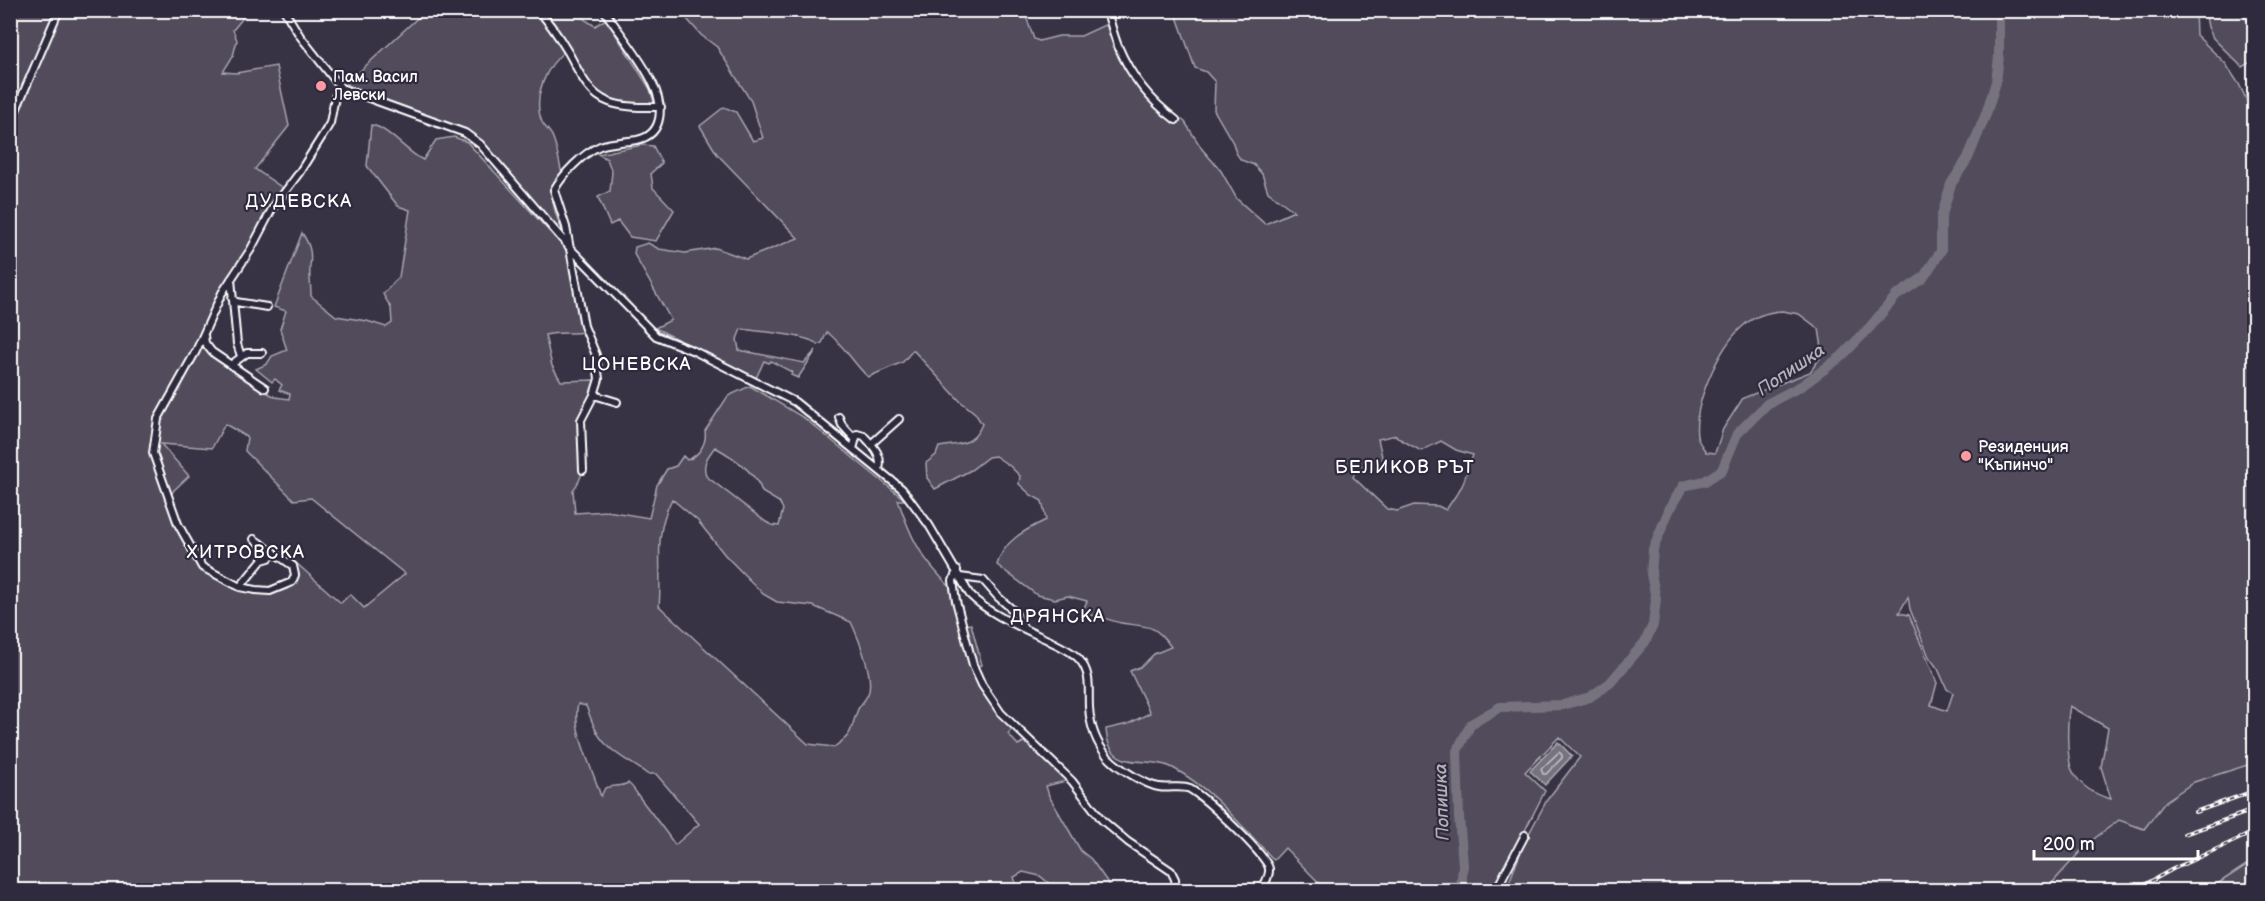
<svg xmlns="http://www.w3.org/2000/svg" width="2265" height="901" font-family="'Balsamiq Sans',sans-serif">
  <rect width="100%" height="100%" fill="#373345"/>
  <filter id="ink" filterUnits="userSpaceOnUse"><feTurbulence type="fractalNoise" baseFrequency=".0167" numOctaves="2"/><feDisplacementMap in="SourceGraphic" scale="12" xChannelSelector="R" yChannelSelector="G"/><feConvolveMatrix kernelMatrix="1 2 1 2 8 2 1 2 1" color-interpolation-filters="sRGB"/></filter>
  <g filter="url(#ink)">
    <path fill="#444051" d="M 2254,763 L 2254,863 L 2252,862 L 2208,890 L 2046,890 L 2087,844 L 2119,819 L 2144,829 L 2166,801 L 2194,782 Z"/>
    <path fill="#514c5c" stroke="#a8a6ae" stroke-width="1.5" fill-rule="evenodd" d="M 11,11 L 57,11 L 11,118 Z
      M 62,11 L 244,11 L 247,13 L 233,30 L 237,40 L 233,56 L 223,72 L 236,73 L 276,66 L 289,126 L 255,169 L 284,189 L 226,285 L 175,394 L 178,393 L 204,341 L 210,352 L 263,390 L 275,397 L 289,399 L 290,394 L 279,390 L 282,385 L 275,379 L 272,382 L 256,369 L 267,364 L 272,356 L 287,350 L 280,329 L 286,311 L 274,307 L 302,233 C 310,245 312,253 310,266 C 309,275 311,286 311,296 L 336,316 L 367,321 L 386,327 L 392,323 L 391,308 L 383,294 L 399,277 L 410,210 L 398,206 L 367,166 L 371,125 C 388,127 406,152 423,160 L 436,140 L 454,137 L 467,142 L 569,253 L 584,332 C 571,334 558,332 545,335 L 552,366 L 561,381 L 596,380 L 596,385 C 589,399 578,414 578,430 C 578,454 591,468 573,490 L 575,513 L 607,511 L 649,518 L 657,485 L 667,469 L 676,466 L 683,456 L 687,460 C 699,456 707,443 705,431 L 728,396 L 750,386 L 804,418 L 905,500 L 898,500 C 913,544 922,559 955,592 L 958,626 L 964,631 L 965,625 L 971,624 L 982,665 L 978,666 L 974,672 L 1012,729 L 1008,734 L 1018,745 L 1024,742 L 1070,780 L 1046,786 L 1049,796 L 1081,851 L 1091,859 L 1113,890 L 1057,890 L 1040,876 L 1023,872 L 1014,877 L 1018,890 L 11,890 L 11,132 ZM 225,424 L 247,437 L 245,451 L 294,500 L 311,498 L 405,574 L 364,608 L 350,594 L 341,603 L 285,553 L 297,570 C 283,609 217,583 197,561 C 190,554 175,510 170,497 L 174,490 L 189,476 L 161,444 L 212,448 ZM 715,447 C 731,456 757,473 762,492 L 779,502 L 783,509 L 779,526 L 772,525 L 766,522 L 706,476 C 702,464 707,457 715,447 ZM 672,499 L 698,521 L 725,555 L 763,594 L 777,602 L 813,606 L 851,622 C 858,637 875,678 868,694 C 866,699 861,704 858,709 C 849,731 855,733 834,747 L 808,744 L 659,606 C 663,566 652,537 672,499 ZM 578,704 L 586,706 C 592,721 596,736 609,747 C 620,758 635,764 647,774 L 656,774 L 699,824 L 675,845 C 664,829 652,814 640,798 C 635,792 635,788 628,783 C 621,787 613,785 605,788 L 601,796 L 600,794 C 593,768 571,730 578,704 Z
      M 425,11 L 577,11 L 584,19 L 595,26 L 606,19 L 650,89 L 656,109 L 637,108 L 594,95 L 566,50 C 546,66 532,97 542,122 C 545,128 551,132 553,138 C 557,148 559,160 561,170 L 564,172 C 546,198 553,204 562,232 L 558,231 L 482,141 L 405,107 L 370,95 L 346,84 Z
      M 680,11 L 1024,11 L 1034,39 L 1039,41 L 1059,36 L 1081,36 L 1111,22 L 1114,40 L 1135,77 L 1160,104 L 1185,122 L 1202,149 L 1221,171 L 1237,199 L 1265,224 L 1294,211 L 1268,192 L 1262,174 L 1254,165 L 1241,160 L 1236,153 L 1233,143 L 1214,110 L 1215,82 L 1206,72 L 1195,68 L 1175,11 L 2195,11 L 2196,35 L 2225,63 L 2239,84 L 2254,116 L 2254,763 L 2194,782 L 2166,801 L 2144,829 L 2119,820 L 2087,844 L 2046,890 L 1506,890 L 1526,839 L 1547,800 L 1580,757 L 1559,737 L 1525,772 L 1545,791 L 1510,860 L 1491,890 L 1326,890 L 1285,848 L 1274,860 C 1242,827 1214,790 1173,768 C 1147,754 1109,775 1106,729 L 1128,724 L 1150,713 L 1130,671 L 1142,666 L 1154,654 L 1171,647 C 1155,623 1146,627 1121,623 C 1110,621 1100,615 1088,615 L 1084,608 L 1087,601 L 1068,596 L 1055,599 L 1037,595 L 997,565 C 1003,541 1025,530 1046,520 L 1042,501 L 1031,495 L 1019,484 L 1020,476 L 1010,466 L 995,456 L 988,457 L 971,470 L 935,489 L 927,478 L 926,463 L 936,455 L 939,447 C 960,443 973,446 982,424 L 975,413 L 960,401 L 913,350 L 903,362 L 868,377 C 853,363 844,345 827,332 L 822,343 L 818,345 C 810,335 756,331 741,329 L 737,339 L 739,350 L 804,363 L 816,350 L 798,378 L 791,375 L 792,372 L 771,361 L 769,363 L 764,361 L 756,378 L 655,328 L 671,320 L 634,254 L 635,247 L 648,243 L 659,249 L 685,253 L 716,248 L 746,259 L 798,238 L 717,154 L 700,126 L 724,107 L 736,112 L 753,141 L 763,138 L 751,101 L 717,47 L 701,35 ZM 1782,311 L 1799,314 L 1819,329 L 1823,354 L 1810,372 L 1743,398 L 1723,429 L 1715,453 L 1706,452 C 1703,447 1698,442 1697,436 C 1693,405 1719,347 1743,326 C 1754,316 1767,312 1782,311 ZM 1396,435 L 1398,438 L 1421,451 L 1441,441 L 1456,450 L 1473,455 L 1462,486 L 1446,510 L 1438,506 L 1414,505 L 1397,511 L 1387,509 L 1353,477 L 1358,465 L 1385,470 L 1378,439 ZM 1908,597 L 1910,609 L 1929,657 L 1938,669 L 1947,689 L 1953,693 L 1947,711 L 1931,705 L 1937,683 L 1909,615 L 1899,613 ZM 2070,706 L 2108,728 L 2101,767 L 2111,799 C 2096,795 2081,787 2073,772 C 2066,760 2067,720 2070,706 Z
      M 2205,11 L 2238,11 L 2249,22 L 2254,25 L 2254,60 L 2242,67 L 2213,38 L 2208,27 Z
      M 642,145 L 653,146 L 662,163 L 651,173 L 653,188 L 674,210 L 656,241 L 630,237 L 618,221 L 610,225 L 598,197 L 610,191 L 612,172 L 607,159 L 598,154 Z
      M 2254,860 L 2254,889 L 2208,890 Z"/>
    <path fill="#76737f" stroke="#adabb2" stroke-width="1.5" d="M 1558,742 L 1572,756 L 1545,785 L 1530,771 Z"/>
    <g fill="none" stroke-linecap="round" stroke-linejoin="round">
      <path stroke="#c8c7cc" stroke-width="1.5" d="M 1559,752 L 1562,755 L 1562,758 L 1546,774 L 1543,774 L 1541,769 Z"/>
      <path stroke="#76737f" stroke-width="10" d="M 1461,890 L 1463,865 L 1459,817 L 1457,751 L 1471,724 L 1500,707 L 1563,705 L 1590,697 L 1610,683 L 1645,642 L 1653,625 L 1656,599 L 1651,574 L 1653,549 L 1670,508 L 1683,486 L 1705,481 L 1722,470 L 1737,434 L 1767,404 L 1803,385 L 1842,356 L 1870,327 L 1896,296 L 1923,278 L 1941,251 L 1941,218 L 1951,184 L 1968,158 L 1986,114 L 1996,82 L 1999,57 L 1999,10"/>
      <defs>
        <path id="minor" d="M 284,10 L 300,36 L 341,88 L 465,133 L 480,144 L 570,248 L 656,336 L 694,351 L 795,402 L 902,489 L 929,525 L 970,595 C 990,615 1023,628 1048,640 C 1059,646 1071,650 1079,659 C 1092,674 1088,689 1089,707 C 1090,725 1096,743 1108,757 C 1117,767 1145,785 1159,787 C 1169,789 1181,785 1190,789 C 1203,796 1269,857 1269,869 C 1270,876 1264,884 1262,890
          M 538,10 C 550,23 559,37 568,52 C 579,71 587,94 609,102 C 625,108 644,107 661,107
          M 1106,10 C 1111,22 1113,34 1118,46 C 1131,77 1149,100 1176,120
          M 10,124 L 59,10
          M 231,279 L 237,344 L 241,356
          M 232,298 L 236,302 L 267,307
          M 204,335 L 205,343 L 212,352 L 265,388
          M 232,364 L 247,353 L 262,353
          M 594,395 L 617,402
          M 839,417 L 842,425 L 855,439
          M 871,444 L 899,419
          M 853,449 L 857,434 L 864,436 C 873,446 883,455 879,469
          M 583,470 L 581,420 L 594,395 L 599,379 L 596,355 L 584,326 L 566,227 L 554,190 C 563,174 583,153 600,146 C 612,142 625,142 637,140 C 665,134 663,105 653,84 C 641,58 620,34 604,10
          M 254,539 L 293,566 L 295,575 L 292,582 L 270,591 L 256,590 L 240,587 L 202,567 L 178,524 L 153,453 L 158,419 L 196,351 L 222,293 L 251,249 L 272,209 L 299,173 L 326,130 L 330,123 L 335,97 L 341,88
          M 957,570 L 953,581 L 956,601 L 973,665 L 982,685 L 1001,713 L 1072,781 L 1102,820 L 1128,842 L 1171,871 L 1175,879 L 1176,890
          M 960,577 L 983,580 L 998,597 L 1014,611 L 1023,627
          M 240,587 L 262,560 L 269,558 L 274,552
          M 1496,890 L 1525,835"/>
      </defs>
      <use href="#minor" stroke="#fff" stroke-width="10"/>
      <use href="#minor" stroke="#2f2a3d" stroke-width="6"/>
      <defs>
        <path id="rail" d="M 2195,812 L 2254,791
          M 2184,834 L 2254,810
          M 2135,890 L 2173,869 L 2254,832"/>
      </defs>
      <use href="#rail" stroke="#fff" stroke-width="4"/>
      <use href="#rail" stroke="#2f2a3d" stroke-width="1.5" stroke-dasharray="4.5" stroke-linecap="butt"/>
    </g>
  </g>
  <g fill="#ff9aa2" stroke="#2f2a3d" stroke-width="2">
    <circle cx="321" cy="86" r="6"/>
    <circle cx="1966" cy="456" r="6"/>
  </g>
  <g text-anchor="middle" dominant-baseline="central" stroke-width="4.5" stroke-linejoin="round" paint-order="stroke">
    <g font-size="16" fill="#fff" stroke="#2f2a3d" text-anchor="start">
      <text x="333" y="77">Пам. Васил<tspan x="333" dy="18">Левски</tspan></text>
      <text x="1978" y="447">Резиденция<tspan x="1978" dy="18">"Къпинчо"</tspan></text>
    </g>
    <g font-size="18" letter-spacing="1.5" fill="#fff" stroke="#2f2a3d">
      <text x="299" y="201">ДУДЕВСКА</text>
      <text x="637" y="364">ЦОНЕВСКА</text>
      <text x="1405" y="467">БЕЛИКОВ РЪТ</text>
      <text x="246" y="552">ХИТРОВСКА</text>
      <text x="1058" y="616">ДРЯНСКА</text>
    </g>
    <g font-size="18" font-style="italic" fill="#b4b2b9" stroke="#2f2a3d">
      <text transform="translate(1791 370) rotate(-34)">Попишка</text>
      <text transform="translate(1442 802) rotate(-92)">Попишка</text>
    </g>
  </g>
  <rect width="2265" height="901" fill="none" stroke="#2f2a3d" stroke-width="36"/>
  <rect x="18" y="18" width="2229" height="865" fill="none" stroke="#fff" stroke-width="2" filter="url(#ink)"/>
  <path d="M2034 850v9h164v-9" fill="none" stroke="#ffffff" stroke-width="3"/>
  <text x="2043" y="850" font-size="18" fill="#ffffff" stroke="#2f2a3d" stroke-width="4.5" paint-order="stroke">200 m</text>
</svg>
